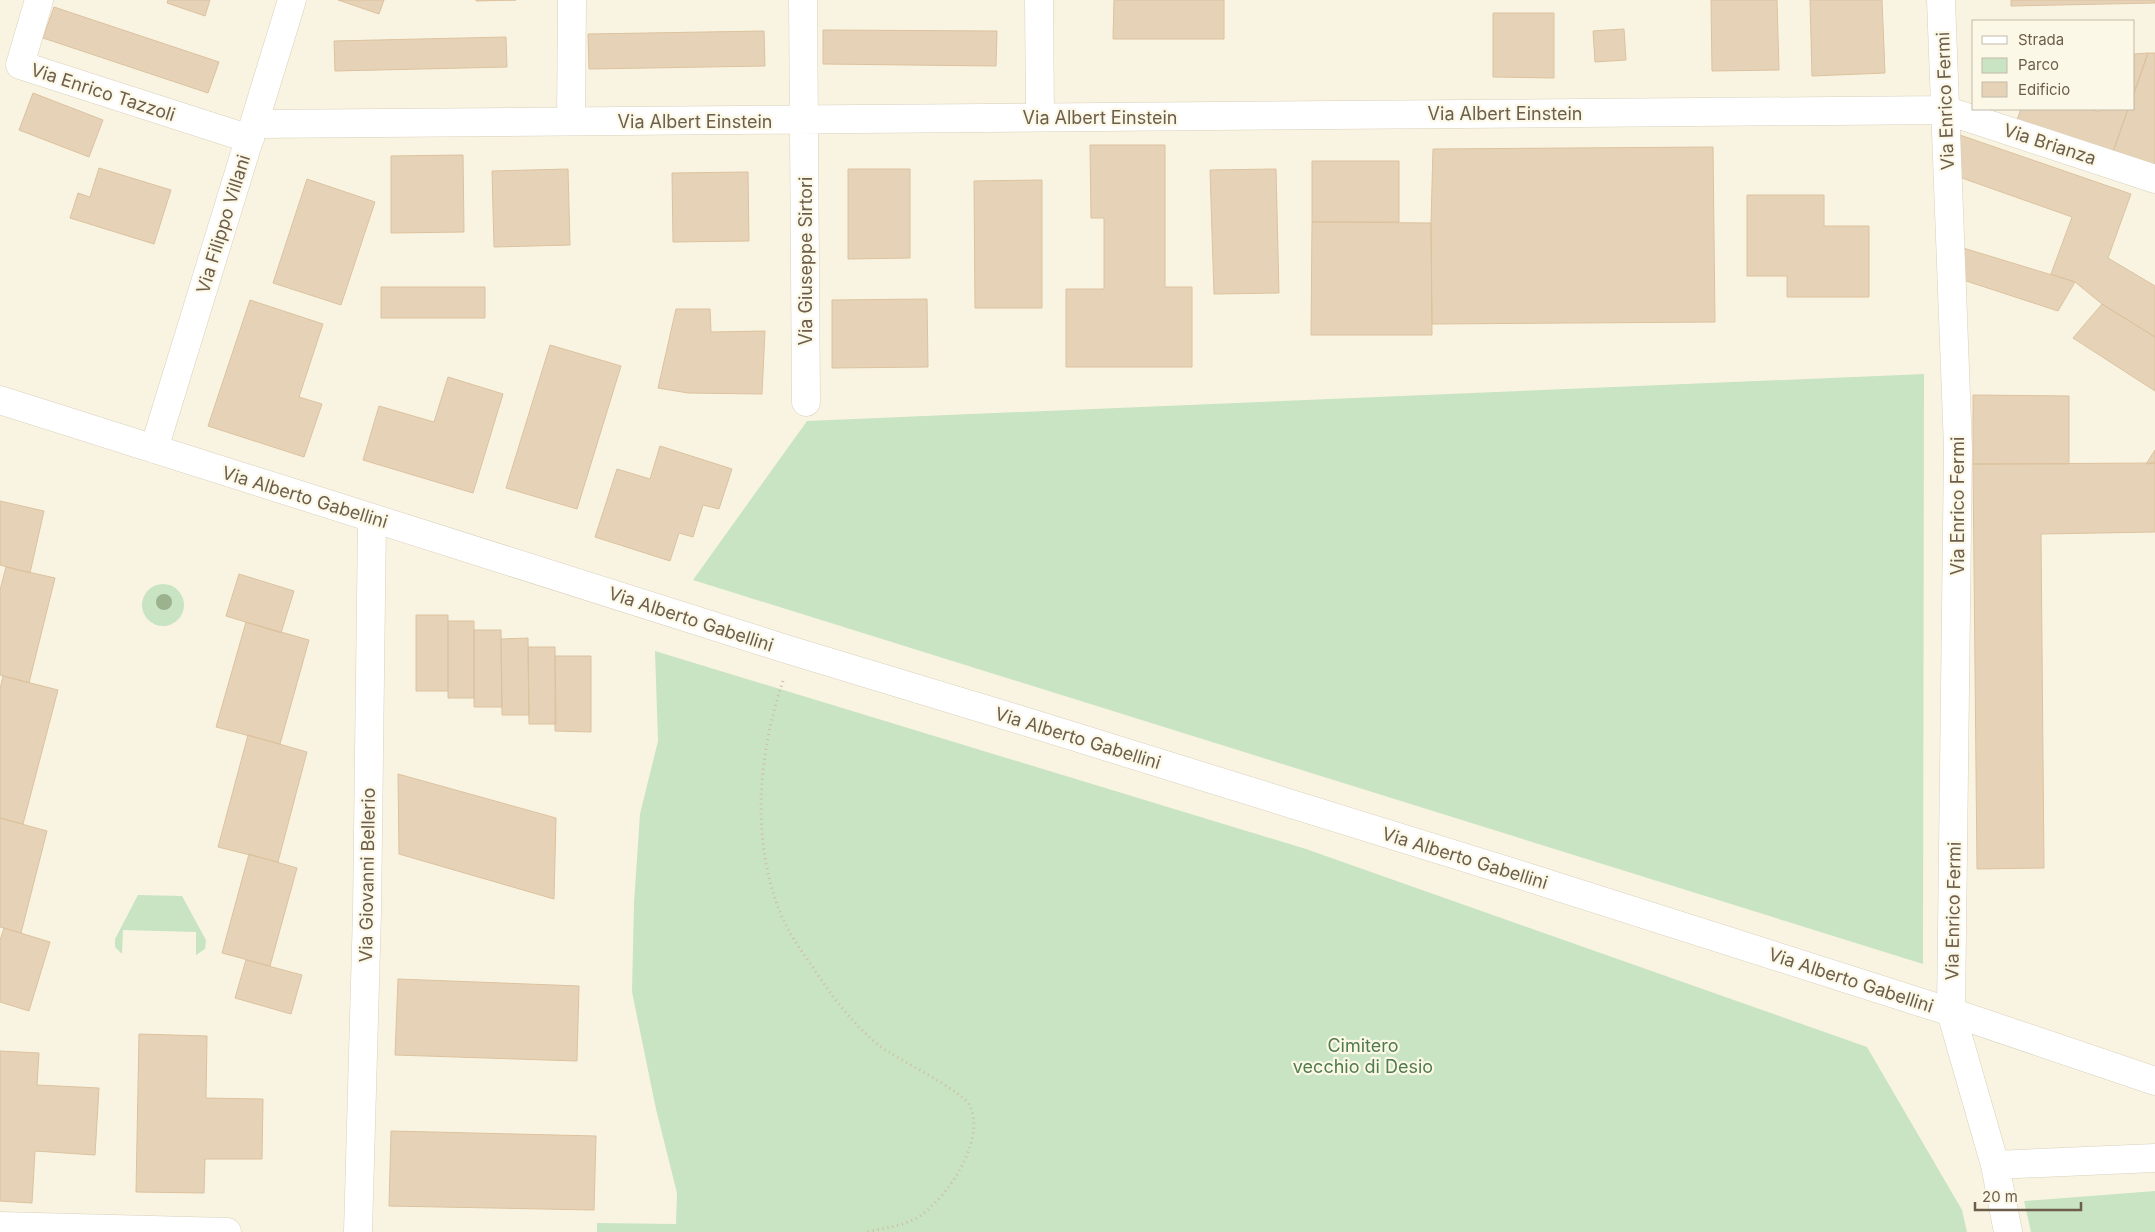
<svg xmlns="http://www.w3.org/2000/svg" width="2155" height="1232" font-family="Inter,sans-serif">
  <rect width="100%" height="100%" fill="#f9f4e1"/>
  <path fill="#c9e4c2" d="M 1924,374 L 1923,964 L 693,580 L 807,421 Z
    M142 605a21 21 0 1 1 42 0a21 21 0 1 1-42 0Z
    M 655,651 L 1306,849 L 1867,1047 L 1962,1210 L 1967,1232 L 597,1232 L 597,1223 L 676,1224 L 677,1193 L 656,1109 L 632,992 L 634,903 L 640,814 L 658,741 Z
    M 138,895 L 182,896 L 206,940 L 205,949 L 196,955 L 196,932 L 123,930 L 122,954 L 115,947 L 115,939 Z
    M 2155,1191 L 2155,1232 L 2031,1232 L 2024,1201 Z"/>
  <path fill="#e6d3b7" stroke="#dcc29f" d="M 168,0 L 210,0 L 205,16 L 167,3 Z
    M 338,0 L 384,0 L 379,14 Z
    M 476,0 L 516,0 L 476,1 Z
    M 1114,0 L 1224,0 L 1224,39 L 1113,39 Z
    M 1711,0 L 1777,0 L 1779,70 L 1712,71 Z
    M 1810,0 L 1882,0 L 1885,73 L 1812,76 Z
    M 2011,0 L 2155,0 L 2155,3 L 2011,6 Z
    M 54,7 L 219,62 L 208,93 L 43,38 Z
    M 1493,13 L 1554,13 L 1554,78 L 1493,77 Z
    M 1624,29 L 1626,60 L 1595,62 L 1593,31 Z
    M 823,30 L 997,31 L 996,66 L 823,64 Z
    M 764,31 L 765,66 L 589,69 L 588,34 Z
    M 506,37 L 507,67 L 335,71 L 334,41 Z
    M 2148,53 L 2134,93 L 2134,54 Z
    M 2148,53 L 2155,53 L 2155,167 L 2113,152 L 2128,109 L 2134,109 L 2134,93 Z
    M 33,93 L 103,120 L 89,157 L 19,130 Z
    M 2021,109 L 2090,109 L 2099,112 L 2100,109 L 2128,109 L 2113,152 L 2017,120 Z
    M 1960,135 L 2131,194 L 2108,258 L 2155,286 L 2155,337 L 2102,304 L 2075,282 L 2051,274 L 2072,217 L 1959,177 Z
    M 1090,145 L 1165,145 L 1165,287 L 1192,287 L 1192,367 L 1066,367 L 1066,289 L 1104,289 L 1104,218 L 1091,218 Z
    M 1713,147 L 1715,322 L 1432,324 L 1431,223 L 1433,149 Z
    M 463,155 L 464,232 L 391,233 L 391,156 Z
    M 1312,161 L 1399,161 L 1399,222 L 1312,222 Z
    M 99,168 L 171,190 L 154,244 L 70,218 L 78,193 L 90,197 Z
    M 568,169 L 570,245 L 494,247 L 492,171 Z
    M 848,169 L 910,169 L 910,258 L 848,259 Z
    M 1276,169 L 1279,293 L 1214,294 L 1210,170 Z
    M 748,172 L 749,241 L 673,242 L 672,173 Z
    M 307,179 L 375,202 L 341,305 L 273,283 Z
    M 1042,180 L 1042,308 L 975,308 L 974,181 Z
    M 1747,195 L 1824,195 L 1824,226 L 1869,226 L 1869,297 L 1787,297 L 1787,276 L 1747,276 Z
    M 1312,222 L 1431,223 L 1432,335 L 1311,335 Z
    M 1960,247 L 2075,282 L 2058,311 L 1960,279 Z
    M 381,287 L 485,287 L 485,318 L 381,318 Z
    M 927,299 L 928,367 L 832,368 L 832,300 Z
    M 250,300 L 323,324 L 299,397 L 322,404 L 304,457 L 208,426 Z
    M 2102,304 L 2155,337 L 2155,391 L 2073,338 Z
    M 676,309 L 710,309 L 711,332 L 765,331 L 762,394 L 688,393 L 658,388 Z
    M 550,345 L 621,366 L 577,509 L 506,488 Z
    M 448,377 L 503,394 L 473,493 L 363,460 L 379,406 L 434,422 Z
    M 1973,395 L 2069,396 L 2069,464 L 1973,464 Z
    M 660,446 L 732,469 L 719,509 L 703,505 L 693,537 L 679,533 L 670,561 L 595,537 L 617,469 L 650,479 Z
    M 2155,450 L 2155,463 L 2146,464 Z
    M 2155,463 L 2155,532 L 2041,534 L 2044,868 L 1977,869 L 1973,464 Z
    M 0,501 L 44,511 L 30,573 L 0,565 Z
    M 6,567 L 55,578 L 29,683 L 0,675 L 0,590 Z
    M 239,574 L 294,591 L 281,633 L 226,616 Z
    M 416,615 L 448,615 L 448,691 L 416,691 Z
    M 448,621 L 474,621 L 474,698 L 448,698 Z
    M 246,622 L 309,640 L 280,744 L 216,727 Z
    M 474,630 L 501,630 L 502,707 L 474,707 Z
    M 528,638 L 529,715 L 502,715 L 501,639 Z
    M 528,647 L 555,647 L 556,724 L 529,724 Z
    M 555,656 L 591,656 L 591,732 L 555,731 Z
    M 3,676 L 58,690 L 23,824 L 0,818 L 0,689 Z
    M 248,735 L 307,752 L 278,862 L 218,847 Z
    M 398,774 L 556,818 L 554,899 L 399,854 Z
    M 0,818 L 47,831 L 21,933 L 0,927 Z
    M 249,854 L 297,868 L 270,966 L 222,953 Z
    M 4,928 L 50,942 L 29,1011 L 0,1002 L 0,940 Z
    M 246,960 L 302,975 L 291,1014 L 235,998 Z
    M 398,979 L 579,986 L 577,1061 L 395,1055 Z
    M 139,1034 L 207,1036 L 206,1098 L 263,1099 L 262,1159 L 205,1159 L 204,1193 L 136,1192 Z
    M 0,1051 L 39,1053 L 37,1085 L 99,1088 L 95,1155 L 35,1151 L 32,1203 L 0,1201 Z
    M 391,1131 L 596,1136 L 594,1210 L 389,1206 Z"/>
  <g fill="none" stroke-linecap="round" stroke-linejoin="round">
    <defs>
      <path id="minor" d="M 39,0 L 20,65 L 250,139
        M 803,0 L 806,402
        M 1039,0 L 1040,117
        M 1941,0 L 1958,448 L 1951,1012 L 1995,1165 L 2008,1232
        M 571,121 L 572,0
        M 255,124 L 1945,110 L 2155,179
        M 0,400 L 786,649 L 1014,718 L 1524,876 L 1951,1012 L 2155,1081
        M 154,449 L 292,0
        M 1995,1165 L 2155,1158
        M 0,1226 L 227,1232
        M 358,1232 L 367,912 L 372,519"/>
    </defs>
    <use href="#minor" stroke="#d9d0bc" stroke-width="29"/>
    <path stroke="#cfbca0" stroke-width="3" stroke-dasharray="1 4" stroke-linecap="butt" d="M 783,681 C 759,752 751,834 778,907 C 787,932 803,953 818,975 C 836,1002 855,1026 880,1046 C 898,1060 964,1091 970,1106 C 986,1141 948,1196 920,1216 C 904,1226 885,1228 866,1232"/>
    <use href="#minor" stroke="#fff" stroke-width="28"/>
  </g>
  <circle fill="#9cb28e" cx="164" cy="602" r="8"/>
  <g text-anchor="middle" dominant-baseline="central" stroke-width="4.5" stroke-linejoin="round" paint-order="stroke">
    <g font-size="18" fill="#6d5e4b" stroke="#fcf8e7">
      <text transform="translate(103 92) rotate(18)">Via Enrico Tazzoli</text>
      <text transform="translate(1945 101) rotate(-92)">Via Enrico Fermi</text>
      <text x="1505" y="113">Via Albert Einstein</text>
      <text x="1100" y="117">Via Albert Einstein</text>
      <text x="695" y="121">Via Albert Einstein</text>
      <text transform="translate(2050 144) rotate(18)">Via Brianza</text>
      <text transform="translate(223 224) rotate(-73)">Via Filippo Villani</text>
      <text transform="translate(805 261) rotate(-90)">Via Giuseppe Sirtori</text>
      <text transform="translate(305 497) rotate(17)">Via Alberto Gabellini</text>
      <text transform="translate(1957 506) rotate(-90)">Via Enrico Fermi</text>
      <text transform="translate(691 619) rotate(18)">Via Alberto Gabellini</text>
      <text transform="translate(1078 738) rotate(17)">Via Alberto Gabellini</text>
      <text transform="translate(1465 858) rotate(17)">Via Alberto Gabellini</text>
      <text transform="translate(367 875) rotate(-89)">Via Giovanni Bellerio</text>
      <text transform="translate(1953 911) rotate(-89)">Via Enrico Fermi</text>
      <text transform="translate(1851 980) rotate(18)">Via Alberto Gabellini</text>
    </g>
    <g font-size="18" fill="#4f7c4b" stroke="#fcf8e7">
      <text x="1363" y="1045">Cimitero<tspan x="1363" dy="21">vecchio di Desio</tspan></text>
    </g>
  </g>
  <rect x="1972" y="20" width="162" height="90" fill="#fcf8e7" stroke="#c3baa9"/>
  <rect x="1982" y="36" width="25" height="8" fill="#ffffff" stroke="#c3baa9"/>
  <text x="2018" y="45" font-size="15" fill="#6d5e4b">Strada</text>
  <rect x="1982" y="58" width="25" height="15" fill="#c9e4c2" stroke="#c3baa9"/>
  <text x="2018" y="70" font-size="15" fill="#6d5e4b">Parco</text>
  <rect x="1982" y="82" width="25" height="15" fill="#e6d3b7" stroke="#c3baa9"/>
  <text x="2018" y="95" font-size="15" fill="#6d5e4b">Edificio</text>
  <path d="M1975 1202v8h106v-8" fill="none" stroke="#6d5e4b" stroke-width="2.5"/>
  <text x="1982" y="1202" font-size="15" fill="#6d5e4b" stroke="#fcf8e7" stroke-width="4" paint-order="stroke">20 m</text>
</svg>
